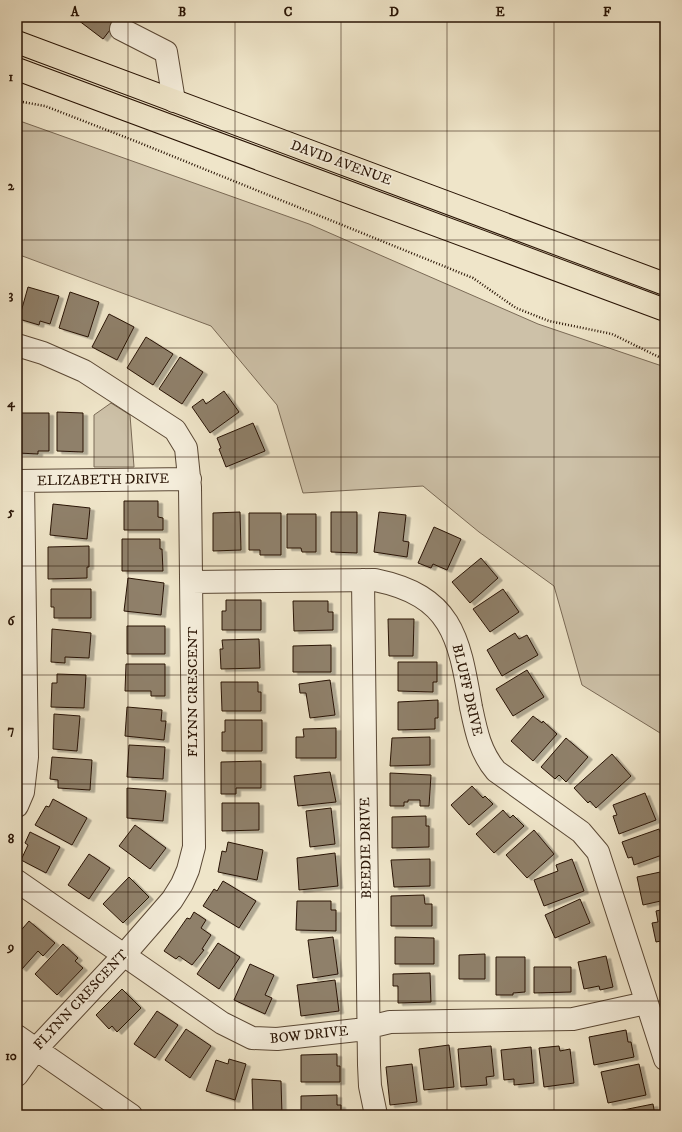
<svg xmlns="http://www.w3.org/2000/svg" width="682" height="1132" font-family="'IM FELL DW Pica',serif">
  <defs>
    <filter id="shadow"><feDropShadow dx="4.5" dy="2.5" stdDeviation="0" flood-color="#0004"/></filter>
  </defs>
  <rect width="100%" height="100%" fill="#efe5c9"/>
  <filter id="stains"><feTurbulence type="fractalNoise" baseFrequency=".005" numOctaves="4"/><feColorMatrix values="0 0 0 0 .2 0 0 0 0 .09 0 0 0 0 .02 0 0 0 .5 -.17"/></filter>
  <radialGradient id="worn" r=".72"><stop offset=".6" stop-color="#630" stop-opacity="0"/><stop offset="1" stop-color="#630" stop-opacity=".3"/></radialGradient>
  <path fill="#cdc1a8" stroke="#7a6a56" d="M 17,120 L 309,224 L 538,324 L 665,367 L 665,736 L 582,685 L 554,586 L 479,532 L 423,486 L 303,493 L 277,405 L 211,326 L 17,254 Z
    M 111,403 L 130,415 L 134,467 L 94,467 L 94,415 Z"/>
  <path fill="#8f806a" stroke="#281304" filter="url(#shadow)" d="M 74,17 L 120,17 L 103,39 Z
    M 28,287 L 59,296 L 50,324 L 40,321 L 39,325 L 19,319 Z
    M 70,292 L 99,302 L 88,337 L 59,328 Z
    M 109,314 L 134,327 L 117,360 L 92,347 Z
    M 146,337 L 173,354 L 153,385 L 127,368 Z
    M 180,357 L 203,372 L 182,404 L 159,389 Z
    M 224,391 L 239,412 L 210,433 L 192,407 L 203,399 L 206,404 Z
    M 57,412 L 83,413 L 83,452 L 57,451 Z
    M 18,413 L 49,413 L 49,451 L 38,451 L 38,454 L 18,453 Z
    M 253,423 L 265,451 L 226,467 L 219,449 L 221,448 L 217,438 Z
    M 124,501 L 158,501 L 158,517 L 163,518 L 163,530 L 124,530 Z
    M 53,504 L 90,508 L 87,539 L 50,535 Z
    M 240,512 L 241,550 L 213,551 L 213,513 Z
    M 331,512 L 357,512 L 357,553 L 331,552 Z
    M 379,512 L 406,515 L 403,541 L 409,542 L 407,557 L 374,552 Z
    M 249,513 L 281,513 L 281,555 L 260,555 L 260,550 L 249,550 Z
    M 287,514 L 316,514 L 316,552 L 302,552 L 301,548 L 287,548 Z
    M 434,527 L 461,539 L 447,570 L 433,564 L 431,568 L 418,563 Z
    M 122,539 L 160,539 L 160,549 L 162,549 L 163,571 L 122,571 Z
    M 89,546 L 89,567 L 87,567 L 87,578 L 48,579 L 48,547 Z
    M 481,558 L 498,578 L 470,603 L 452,582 Z
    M 128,578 L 164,583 L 161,615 L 124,611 Z
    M 51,589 L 91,589 L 91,618 L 54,618 L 54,607 L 51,607 Z
    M 503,589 L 519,612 L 490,632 L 473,609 Z
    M 226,600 L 261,600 L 261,630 L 222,630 L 222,611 L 226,611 Z
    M 293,601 L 328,601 L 328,612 L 333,612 L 333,630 L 294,631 Z
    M 388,619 L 414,619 L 413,656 L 389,656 Z
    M 127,626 L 165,626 L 165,654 L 127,654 Z
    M 52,629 L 91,633 L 89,658 L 65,657 L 65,663 L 51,662 Z
    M 515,633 L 519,639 L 527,635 L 538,655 L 502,676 L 487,650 Z
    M 259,639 L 260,668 L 221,669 L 220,649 L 223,649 L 222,640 Z
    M 331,645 L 331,672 L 293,672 L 293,646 Z
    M 398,662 L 437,662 L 437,682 L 433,682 L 433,692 L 398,691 Z
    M 126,664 L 165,664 L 165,696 L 151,696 L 151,691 L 125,691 Z
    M 527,670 L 544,697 L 513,716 L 496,689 Z
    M 57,674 L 86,675 L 84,708 L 51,707 L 52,683 L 57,683 Z
    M 330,680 L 335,715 L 310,718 L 306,693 L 300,693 L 299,684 Z
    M 221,682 L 258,682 L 258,692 L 261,692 L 261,711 L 222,711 Z
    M 438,700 L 438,718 L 435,718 L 435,729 L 398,730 L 398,702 Z
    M 127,707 L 162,710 L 161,721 L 166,721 L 164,740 L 125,736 Z
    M 54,714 L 80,716 L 77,751 L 53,749 Z
    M 533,716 L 542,723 L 543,721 L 557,734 L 533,761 L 511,741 Z
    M 225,720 L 262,720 L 262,751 L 222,751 L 222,732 L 225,732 Z
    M 336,728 L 336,758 L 296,758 L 296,737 L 304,737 L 303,729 Z
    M 430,737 L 430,765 L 390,766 L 392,738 Z
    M 566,738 L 588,757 L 566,782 L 559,775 L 555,779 L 541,767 Z
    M 129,745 L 165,747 L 163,779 L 127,777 Z
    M 612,754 L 631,776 L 596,808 L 590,801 L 588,803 L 574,788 Z
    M 52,757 L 92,760 L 90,790 L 58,788 L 58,780 L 50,779 Z
    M 261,761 L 261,788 L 236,788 L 236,794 L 221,794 L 221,762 Z
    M 330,772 L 336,802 L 298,806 L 294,776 Z
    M 390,773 L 431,775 L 429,806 L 420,806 L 420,800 L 408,800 L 408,802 L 404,802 L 404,806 L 390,806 Z
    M 472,786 L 483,798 L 485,796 L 493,804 L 469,825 L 451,805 Z
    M 127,788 L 166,791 L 163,821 L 127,818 Z
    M 645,793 L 656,820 L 619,834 L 613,816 L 617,815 L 613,805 Z
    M 53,799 L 87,818 L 72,845 L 35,825 L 46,806 L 49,807 Z
    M 222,803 L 259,803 L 259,830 L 222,831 Z
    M 331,808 L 335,844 L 310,847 L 306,811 Z
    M 503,810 L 510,818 L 513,815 L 524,826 L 494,853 L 476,834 Z
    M 426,816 L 426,826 L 429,826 L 429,847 L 392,848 L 392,817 Z
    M 135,825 L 166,848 L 150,869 L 119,846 Z
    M 659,829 L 665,846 L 665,854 L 634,865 L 632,857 L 628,858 L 622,842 Z
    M 534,830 L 554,854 L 527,878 L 506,855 Z
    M 30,832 L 60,847 L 46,873 L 21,860 L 28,845 L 25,843 Z
    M 228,842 L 263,850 L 257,880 L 218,872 L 222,851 L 226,852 Z
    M 335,853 L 338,886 L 299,890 L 297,858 Z
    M 89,854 L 110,868 L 89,899 L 68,885 Z
    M 430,859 L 430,886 L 394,887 L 391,860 Z
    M 572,859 L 584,891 L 544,906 L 534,880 L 558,871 L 556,865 Z
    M 665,871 L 665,900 L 643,905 L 637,877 Z
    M 129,877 L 149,897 L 123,923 L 103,904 Z
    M 223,881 L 256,901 L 239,928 L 203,906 L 214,889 L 217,891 Z
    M 424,895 L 425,904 L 432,904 L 432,926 L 391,926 L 391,896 Z
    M 580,899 L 590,923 L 555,938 L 545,915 Z
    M 297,901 L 331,901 L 331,910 L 336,910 L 336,931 L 296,930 Z
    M 665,909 L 665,940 L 656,942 L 652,923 L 658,922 L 656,911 Z
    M 194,912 L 206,920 L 201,928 L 211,935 L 202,949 L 204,950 L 192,965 L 179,956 L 176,959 L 164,951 L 187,918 L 190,919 Z
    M 29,921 L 55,943 L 43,956 L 38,951 L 22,969 L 17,965 L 17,935 Z
    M 333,937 L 338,974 L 313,978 L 308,940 Z
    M 395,937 L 434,938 L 434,964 L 395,964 Z
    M 218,943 L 240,957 L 219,989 L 197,974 Z
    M 63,944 L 78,958 L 75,961 L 83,968 L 57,995 L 35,974 Z
    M 665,947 L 665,967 L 664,967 L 661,948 Z
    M 485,954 L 485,979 L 459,979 L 459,955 Z
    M 606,956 L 613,987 L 600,990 L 599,986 L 584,989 L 578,962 Z
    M 496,957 L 525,957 L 525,992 L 513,993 L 513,995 L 496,995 Z
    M 250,964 L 274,975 L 265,995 L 272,998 L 265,1014 L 234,1000 Z
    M 534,967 L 571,967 L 571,992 L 534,993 Z
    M 430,973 L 431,1002 L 398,1003 L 398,986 L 393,986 L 393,974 Z
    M 335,980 L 339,1011 L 301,1016 L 297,985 Z
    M 122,989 L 141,1008 L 117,1032 L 112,1026 L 109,1029 L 96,1015 Z
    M 157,1011 L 178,1025 L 155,1058 L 134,1044 Z
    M 186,1029 L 211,1046 L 190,1078 L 165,1060 Z
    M 626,1030 L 628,1042 L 631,1042 L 634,1057 L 594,1065 L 589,1037 Z
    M 449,1045 L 454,1087 L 424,1090 L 419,1049 Z
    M 491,1046 L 494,1076 L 486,1077 L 487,1085 L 461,1087 L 458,1049 Z
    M 559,1046 L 560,1051 L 570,1049 L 574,1083 L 544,1087 L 539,1048 Z
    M 531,1047 L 534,1083 L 514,1085 L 514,1079 L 504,1080 L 501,1050 Z
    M 337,1054 L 337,1066 L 340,1066 L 340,1082 L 301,1082 L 301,1055 Z
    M 229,1059 L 246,1064 L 235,1100 L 206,1091 L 216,1060 L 228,1064 Z
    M 412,1064 L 417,1102 L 390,1105 L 386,1067 Z
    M 639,1064 L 646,1095 L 608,1103 L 601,1072 Z
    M 252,1079 L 281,1081 L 282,1115 L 261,1115 L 261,1112 L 253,1113 Z
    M 337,1095 L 337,1105 L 341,1105 L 341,1115 L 301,1115 L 301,1096 Z
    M 653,1104 L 655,1115 L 619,1115 L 618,1111 Z"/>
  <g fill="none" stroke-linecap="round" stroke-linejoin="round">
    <defs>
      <path id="minor" d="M 121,29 L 166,52 L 174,101
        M 17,345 L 43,353 L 84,371 L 175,430 L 186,448 L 190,487 L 194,847 L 188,870 L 182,884 L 172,900 L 124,955 L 36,1049 L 17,1075
        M 17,481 L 190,479
        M 363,580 L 369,1065 L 370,1086 L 376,1115
        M 192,582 L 375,580 C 453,596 459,638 471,707 C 476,731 480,752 496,771 L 581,832 L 598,852 L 665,1059
        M 17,806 L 23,792 L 27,757 L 23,481
        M 17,881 L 222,1023 L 252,1038 L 277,1039 L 357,1030 L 390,1022 L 573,1019 L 646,1003
        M 17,1036 L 131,1115"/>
      <path id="major" d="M 17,42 L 665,284
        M 17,69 L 665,310"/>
    </defs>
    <use href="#minor" stroke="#5a4835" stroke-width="24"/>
    <use href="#major" stroke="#281304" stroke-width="24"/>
    <path stroke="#281304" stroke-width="2.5" stroke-dasharray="1 2" stroke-linecap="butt" d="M 17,101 L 45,106 L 135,141 L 473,278 L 516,308 L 549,321 L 612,334 L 665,360"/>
    <use href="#minor" stroke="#f5eedc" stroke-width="22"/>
    <use href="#major" stroke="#efe5c9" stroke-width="22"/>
  </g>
  <path fill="none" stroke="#281304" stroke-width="1" stroke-opacity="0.55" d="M 128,17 L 128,1115M 235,17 L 235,1115M 341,17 L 341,1115M 447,17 L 447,1115M 554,17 L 554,1115M 17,131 L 665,131M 17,240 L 665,240M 17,348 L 665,348M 17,457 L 665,457M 17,566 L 665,566M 17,675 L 665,675M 17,784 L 665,784M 17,892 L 665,892M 17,1001 L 665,1001"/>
  <g text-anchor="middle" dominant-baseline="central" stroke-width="3.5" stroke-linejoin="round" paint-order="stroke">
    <g font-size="14" fill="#281304" stroke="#f5eedc">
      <text transform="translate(341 163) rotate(20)">DAVID AVENUE</text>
      <text transform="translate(103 480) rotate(-1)">ELIZABETH DRIVE</text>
      <text transform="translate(467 690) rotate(77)">BLUFF DRIVE</text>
      <text transform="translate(193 692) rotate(-90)">FLYNN CRESCENT</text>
      <text transform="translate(366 848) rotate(-91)">BEEDIE DRIVE</text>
      <text transform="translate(81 1000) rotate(-47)">FLYNN CRESCENT</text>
      <text transform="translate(309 1035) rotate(-6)">BOW DRIVE</text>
    </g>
  </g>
  <rect width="682" height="1132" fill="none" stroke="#efe5c9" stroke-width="44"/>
  <rect x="22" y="22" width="638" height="1088" fill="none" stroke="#281304" stroke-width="1.5"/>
  <g font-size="13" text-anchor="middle" font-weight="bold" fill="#281304">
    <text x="75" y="16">A</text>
    <text x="182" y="16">B</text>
    <text x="288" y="16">C</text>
    <text x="394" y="16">D</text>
    <text x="500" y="16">E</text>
    <text x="607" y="16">F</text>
    <text x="11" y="81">1</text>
    <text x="11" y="190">2</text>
    <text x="11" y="299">3</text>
    <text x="11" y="407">4</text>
    <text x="11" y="516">5</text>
    <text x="11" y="625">6</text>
    <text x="11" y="734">7</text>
    <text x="11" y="843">8</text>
    <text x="11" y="951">9</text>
    <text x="11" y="1060">10</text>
  </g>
  <rect width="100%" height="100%" filter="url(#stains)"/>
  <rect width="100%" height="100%" fill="url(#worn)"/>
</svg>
